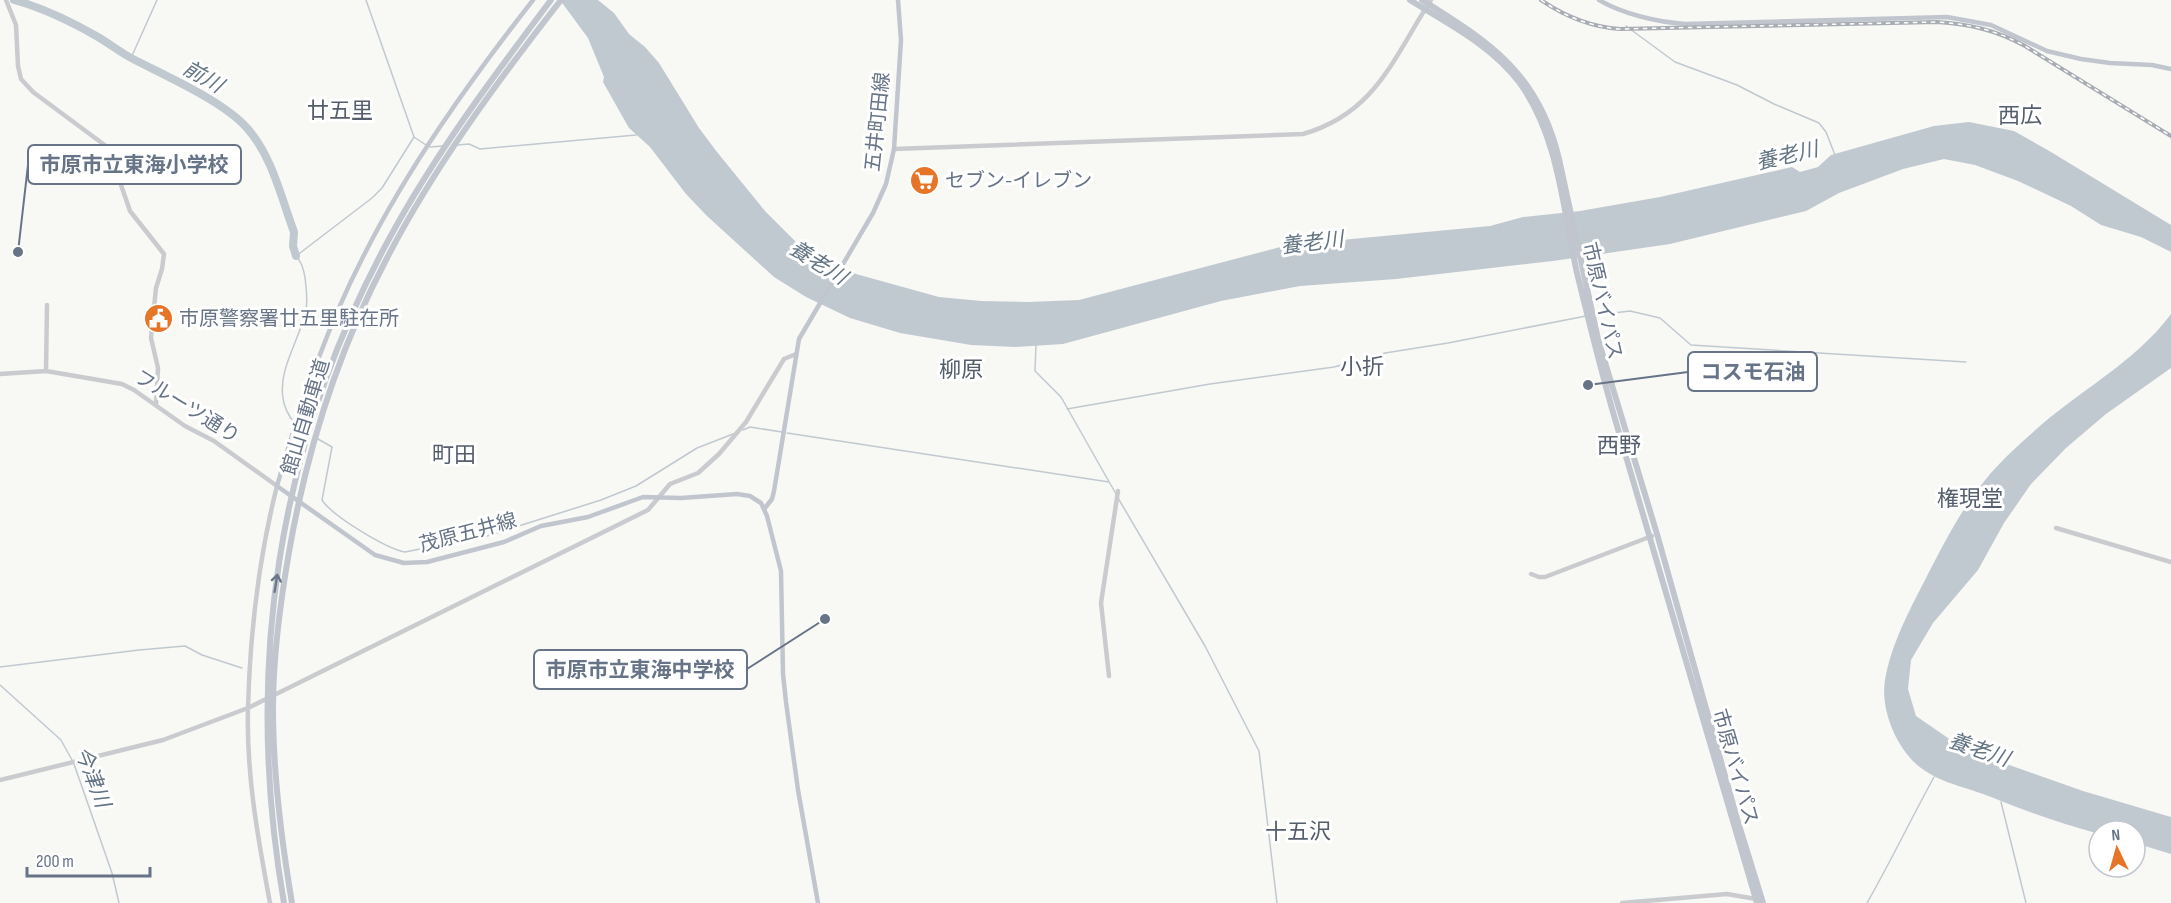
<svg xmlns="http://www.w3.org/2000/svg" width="2171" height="903" font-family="'Sofia Sans Condensed','Noto Sans JP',sans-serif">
  <rect width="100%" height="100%" fill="#f8f8f5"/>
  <path fill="#c1c9d0" d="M 560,0 L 598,0 L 614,13 L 629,34 L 645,47 L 659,63 L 699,128 L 717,152 L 765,211 L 797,243 L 814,255 L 856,274 L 939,297 L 981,301 L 1027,302 L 1079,300 L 1288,245 L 1490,226 L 1523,217 L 1580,211 L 1660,197 L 1792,167 L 1800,172 L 1818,167 L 1831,155 L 1934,126 L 1969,122 L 2014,131 L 2051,152 L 2171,225 L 2171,252 L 2141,237 L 2101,225 L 2071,206 L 2018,181 L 1975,165 L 1944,159 L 1903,169 L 1839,193 L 1806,211 L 1670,244 L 1553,261 L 1396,279 L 1300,286 L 1221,301 L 1063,344 L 1015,347 L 971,345 L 900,333 L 850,318 L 806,297 L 774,277 L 707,216 L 686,194 L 650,147 L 629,128 L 603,82 L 604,77 L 588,38 Z
    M 2171,314 L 2171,368 L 2106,414 L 2066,448 L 2031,484 L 2004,523 L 1978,570 L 1933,623 L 1911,660 L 1908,689 L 1916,716 L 1964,749 L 2083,791 L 2171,817 L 2171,854 L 2135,843 L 2135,831 L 2099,831 L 2099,834 C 2064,824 2030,813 1996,799 C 1971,788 1944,785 1921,768 C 1897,750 1880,710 1885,680 C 1891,645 1909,611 1925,580 C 1943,545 1961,509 1986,479 C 1999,463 2015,448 2031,434 C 2076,392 2134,364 2171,314 Z"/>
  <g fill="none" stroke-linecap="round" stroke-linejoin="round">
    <path stroke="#c1c9d0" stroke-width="1.5" d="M 366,0 L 414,137 L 426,145
      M 1626,26 L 1675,62 L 1737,85 L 1774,104 L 1819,123 L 1826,132 L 1835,155
      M 131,58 L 157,0
      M 457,145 L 469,144 L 480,149 L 636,135
      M 430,147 L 443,146
      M 1597,315 L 1630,311 L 1660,318 L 1691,345 L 1966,362
      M 1036,344 L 1035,371 L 1061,397 L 1116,494
      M 1067,409 L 1210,384 L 1334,367 L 1385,353 L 1448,343 L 1586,316
      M 294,423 C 289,415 284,408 283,398 C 278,368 301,338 306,309 C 308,299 306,287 305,277 C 303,268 302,263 296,256 L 372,198 L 382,188 L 414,137
      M 298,426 L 306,431
      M 743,430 L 750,427 L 782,432
      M 787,433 L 1109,482
      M 318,439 L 332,447 L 322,500 C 332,516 387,549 405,552 L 487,536 L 601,500 L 636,486 L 697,448 L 733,434
      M 1118,498 L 1205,646 L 1259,751 L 1277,903
      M 0,667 L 139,650 L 185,646 L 202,655 L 242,668
      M 0,685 L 61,740 L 72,760
      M 74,764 L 112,873 L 119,903
      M 2001,802 L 2026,903
      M 1867,903 C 1891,861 1911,819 1934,777"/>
    <path stroke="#c1c9d0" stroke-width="8" d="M 14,0 C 43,8 72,22 98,37 C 110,44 121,53 133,59 C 166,76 223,101 247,128 C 272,156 281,197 294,232 L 293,246 L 296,256"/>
    <path stroke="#c9cbcf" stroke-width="4.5" d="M 6,0 L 16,25 L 18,66 L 21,79 L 33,92 L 114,152 L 119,179 L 130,211 L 164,254 L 162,269 L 156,288 L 151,338 L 158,368 L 156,405
      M 894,149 L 1303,134 C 1376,113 1393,58 1431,0
      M 46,371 L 47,305
      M 0,374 L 46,371 L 122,384 L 134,390 L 185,426 L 214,441 L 277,486 C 259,557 250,634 248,708 C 246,773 258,839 270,903
      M 2056,528 L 2171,562
      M 1531,574 L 1539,577 L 1545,577 L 1652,536
      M 1109,676 L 1101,603 L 1118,491
      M 0,780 L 163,740 L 248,708 L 648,510 L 670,484 L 698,473 L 719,454 L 746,422 L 784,359 L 796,354
      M 1622,903 L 1727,894 L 1756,899"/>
    <path stroke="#c1c6ce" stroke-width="4.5" d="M 533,0 C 469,82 408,167 362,259 C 325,331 299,408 277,486 L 375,555 L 404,563 L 427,562 L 504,542 L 541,526 L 588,517 L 643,497 L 681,498 L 737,494 L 750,496 L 761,503 L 767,516 L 781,571 L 783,674 L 786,702 L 798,790 L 818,903
      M 1599,0 C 1623,14 1657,22 1685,24 L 1947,17 L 1991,25 L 2047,51 L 2081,59 L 2110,63 L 2152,65 L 2171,69
      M 765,508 L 772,499 L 774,491 L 799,339 L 873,213 L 886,184 L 894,149 L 901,40 L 898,0"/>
    <path stroke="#c1c6ce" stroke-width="6" d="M 1410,0 C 1448,24 1491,45 1519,82 C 1559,136 1563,210 1577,273 C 1589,322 1601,371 1615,419 L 1757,903
      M 1422,0 C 1491,43 1539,74 1559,159 L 1598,339 L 1657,534 L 1738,822 L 1763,903"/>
    <path stroke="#c1c6ce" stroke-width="6" d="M 284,903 C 244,672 276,446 389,239 C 435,154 493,77 551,0
      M 292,903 C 281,838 273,774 273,708 C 273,655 280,604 289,552 C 307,449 337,353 386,260 C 434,167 497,82 561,0"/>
    <defs>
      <path id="rail" d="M 1541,0 C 1566,17 1591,27 1620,29 L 1937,22 C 1969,24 1996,30 2025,46 L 2171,136"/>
    </defs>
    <use href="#rail" stroke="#a8acb3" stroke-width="4"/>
    <use href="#rail" stroke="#fff" stroke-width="1.5" stroke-dasharray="4.5" stroke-linecap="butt"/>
  </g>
  <defs><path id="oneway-shaft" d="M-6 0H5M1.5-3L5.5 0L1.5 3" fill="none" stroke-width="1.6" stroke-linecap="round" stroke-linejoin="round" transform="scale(1.5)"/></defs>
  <use stroke="#6c778b" href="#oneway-shaft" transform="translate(276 583) rotate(-81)"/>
  <defs>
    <symbol id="supermarket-disc" viewBox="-11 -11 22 22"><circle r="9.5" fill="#e67528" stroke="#fff"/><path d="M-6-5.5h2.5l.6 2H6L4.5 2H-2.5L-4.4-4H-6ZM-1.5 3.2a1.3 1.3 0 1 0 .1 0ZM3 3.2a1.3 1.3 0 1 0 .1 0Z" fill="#fff"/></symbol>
    <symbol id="civic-disc" viewBox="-11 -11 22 22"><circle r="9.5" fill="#e67528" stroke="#fff"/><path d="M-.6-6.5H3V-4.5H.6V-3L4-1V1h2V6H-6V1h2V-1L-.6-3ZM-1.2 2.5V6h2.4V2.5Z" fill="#fff"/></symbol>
  </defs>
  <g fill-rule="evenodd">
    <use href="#supermarket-disc" x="908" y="164" width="33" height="33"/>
    <use href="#civic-disc" x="142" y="302" width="33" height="33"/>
  </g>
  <g text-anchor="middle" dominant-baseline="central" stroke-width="6" stroke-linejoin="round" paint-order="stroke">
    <g font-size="20" fill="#677387" stroke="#fff">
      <text transform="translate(878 122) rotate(-84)">五井町田線</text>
      <text transform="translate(1602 301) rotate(77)">市原バイパス</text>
      <text transform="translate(187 407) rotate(32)">フルーツ通り</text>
      <text transform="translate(306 417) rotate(-73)">館山自動車道</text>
      <text transform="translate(468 533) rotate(-15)">茂原五井線</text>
      <text transform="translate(1735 767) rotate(74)">市原バイパス</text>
    </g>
    <g font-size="20" fill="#677387" stroke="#fff" text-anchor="start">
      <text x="945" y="181">セブン-イレブン</text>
      <text x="179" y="319">市原警察署廿五里駐在所</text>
    </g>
    <g font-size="21" font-style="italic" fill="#637483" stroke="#fff">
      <text transform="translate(203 77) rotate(30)">前川</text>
      <text transform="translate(1787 156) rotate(-13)">養老川</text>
      <text transform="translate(1312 243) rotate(-7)">養老川</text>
      <text transform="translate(818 263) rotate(32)">養老川</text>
      <text transform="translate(1979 750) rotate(19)">養老川</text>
      <text transform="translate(92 777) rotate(69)">今津川</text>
    </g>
    <g font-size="22" fill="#555e6c" stroke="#fff">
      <text x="340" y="111">廿五里</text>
      <text x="2020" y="116">西広</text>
      <text x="1362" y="367">小折</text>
      <text x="961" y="370">柳原</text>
      <text x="1619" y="446">西野</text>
      <text x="454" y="455">町田</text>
      <text x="1970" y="499">権現堂</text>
      <text x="1298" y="832">十五沢</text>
    </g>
  </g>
  <path fill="none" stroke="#677387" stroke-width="2" d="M18 252L28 165M1588 385L1688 372M825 619L747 669"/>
  <g fill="#677387" stroke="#fff" stroke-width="2">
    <circle cx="18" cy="252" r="6"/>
    <circle cx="1588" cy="385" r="6"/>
    <circle cx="825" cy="619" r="6"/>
  </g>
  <g fill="#fff" stroke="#677387" stroke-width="2">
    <rect x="28" y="145" width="213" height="39" rx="6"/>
    <rect x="1688" y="352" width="129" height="39" rx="6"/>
    <rect x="534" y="650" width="213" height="39" rx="6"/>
  </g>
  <g font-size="21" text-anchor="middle" font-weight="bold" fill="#677387">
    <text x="134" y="172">市原市立東海小学校</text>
    <text x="1753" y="379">コスモ石油</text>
    <text x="640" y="677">市原市立東海中学校</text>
  </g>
  <g transform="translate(2117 849) rotate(355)"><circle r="28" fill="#ffffff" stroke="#c2c7cf" stroke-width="1.5"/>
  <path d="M0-4.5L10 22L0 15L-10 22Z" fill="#e67528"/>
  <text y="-9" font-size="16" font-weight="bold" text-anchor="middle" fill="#677387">N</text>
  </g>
  <path d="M27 867v9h123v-9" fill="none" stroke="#677387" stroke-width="3"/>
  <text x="36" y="867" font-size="18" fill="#677387" stroke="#ffffff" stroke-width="4.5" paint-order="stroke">200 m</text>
</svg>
